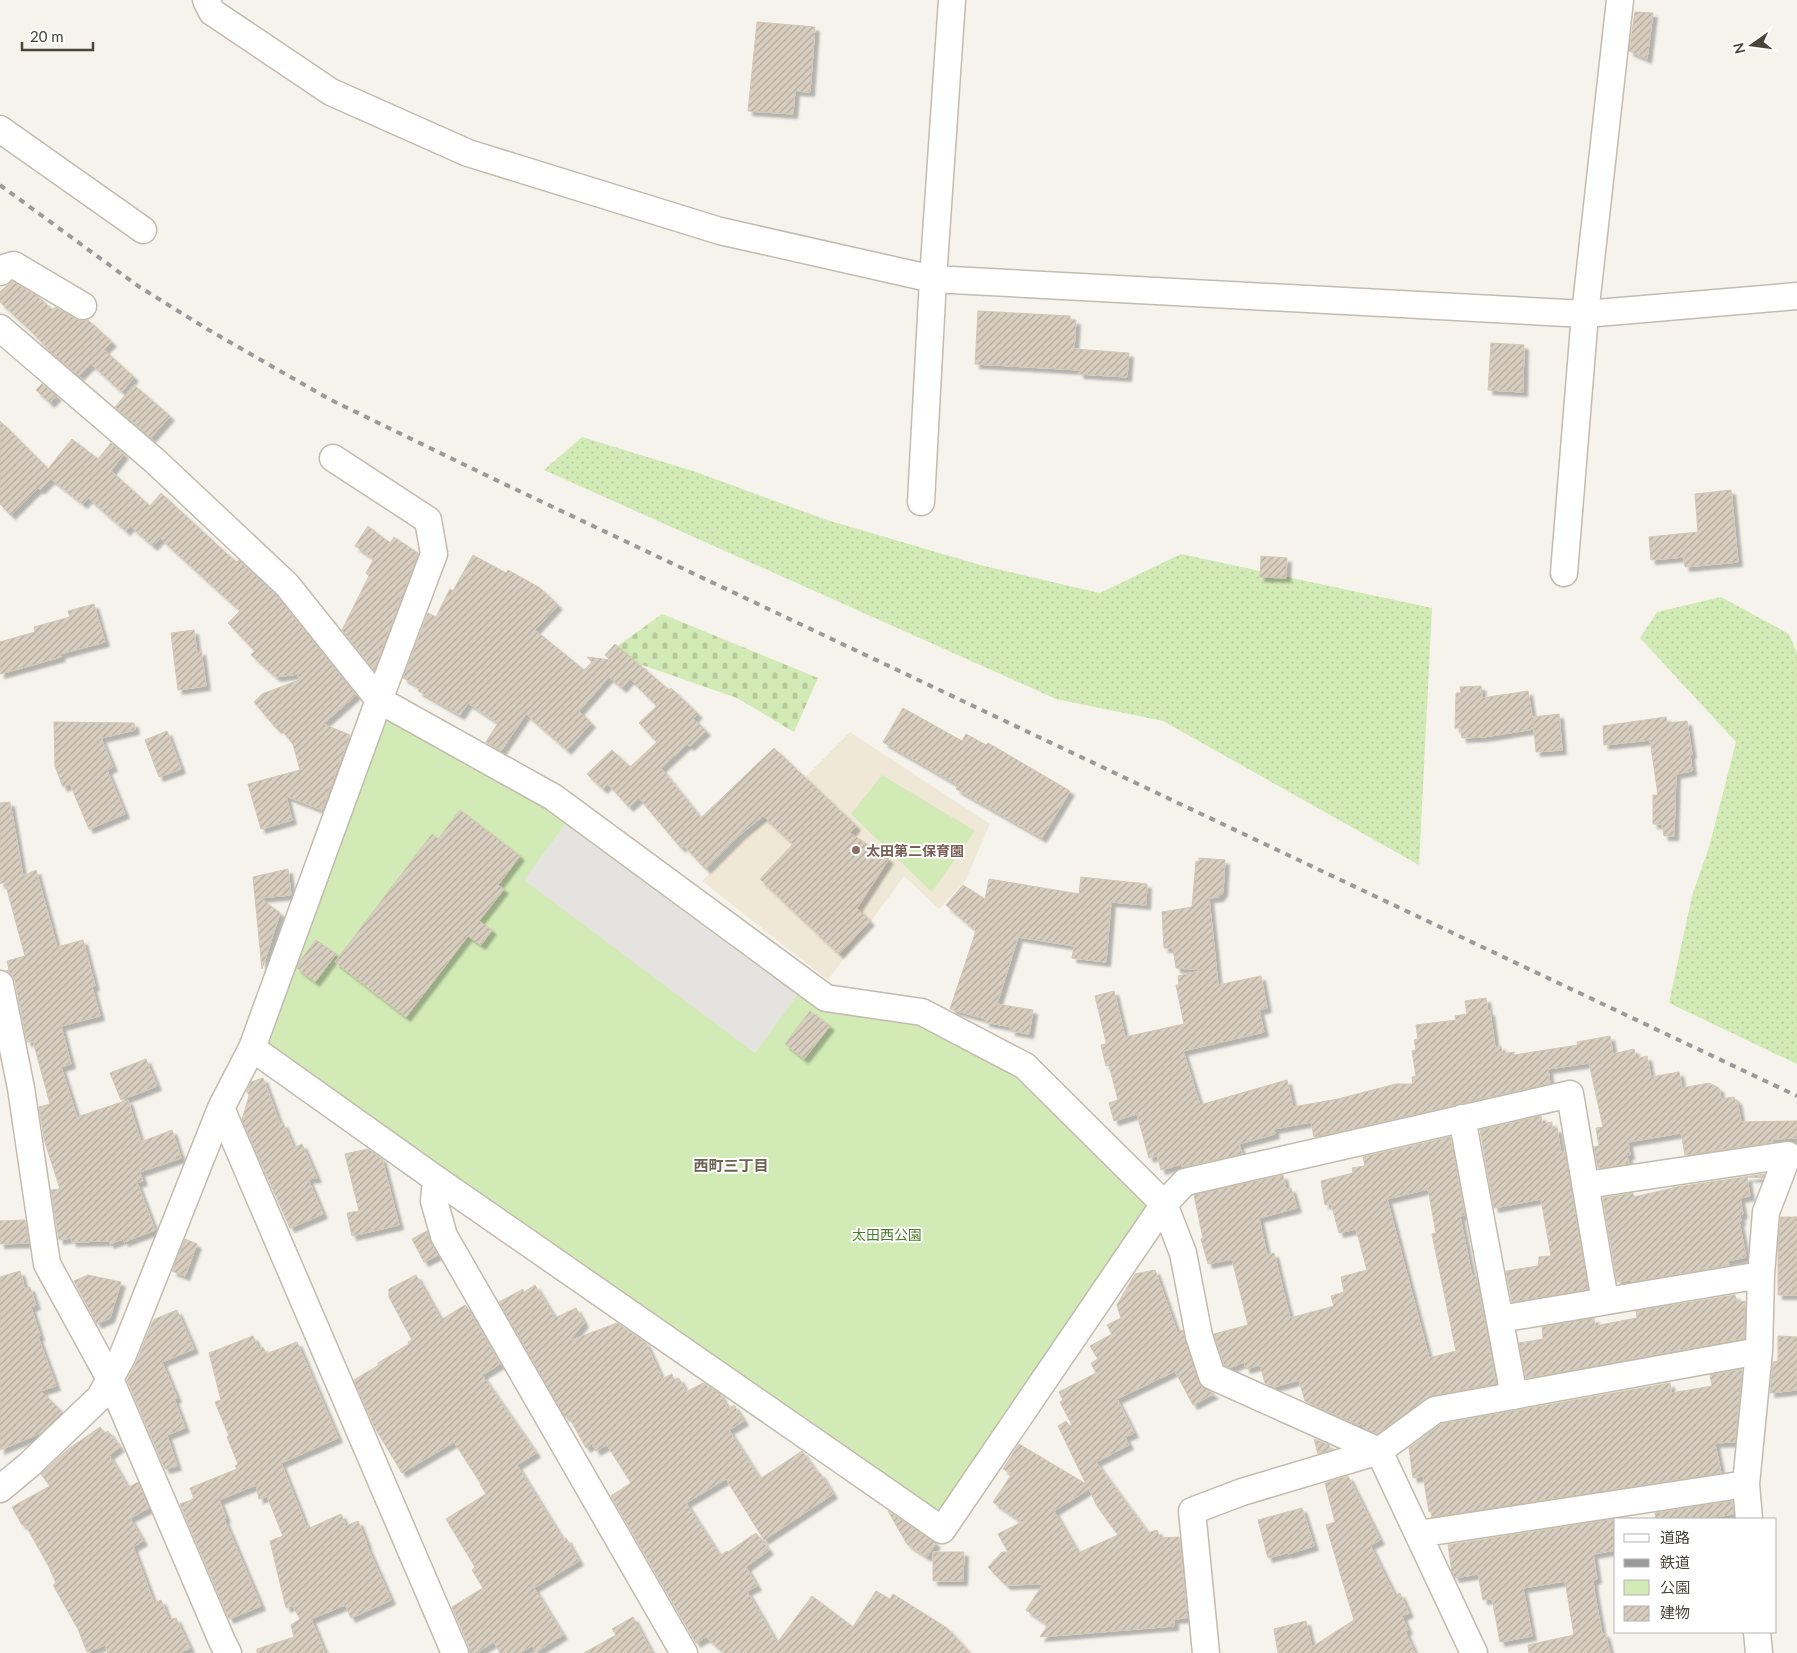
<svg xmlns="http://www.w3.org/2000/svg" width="1797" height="1653" font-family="Lato,'Noto Sans JP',sans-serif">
  <defs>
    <pattern id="grass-dots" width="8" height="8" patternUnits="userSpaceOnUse" patternTransform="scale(1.25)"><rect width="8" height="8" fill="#d2eab5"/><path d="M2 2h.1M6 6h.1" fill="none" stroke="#b6ca9c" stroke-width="1.8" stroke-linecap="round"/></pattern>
    <pattern id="cemetery-stones" width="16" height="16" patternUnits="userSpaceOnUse" patternTransform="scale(1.25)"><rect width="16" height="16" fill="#d2eab5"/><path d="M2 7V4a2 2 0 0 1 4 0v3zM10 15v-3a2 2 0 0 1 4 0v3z" fill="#b6ca9c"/></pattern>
    <pattern id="building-hatch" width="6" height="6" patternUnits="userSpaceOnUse" patternTransform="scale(1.25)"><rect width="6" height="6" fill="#d8cfc1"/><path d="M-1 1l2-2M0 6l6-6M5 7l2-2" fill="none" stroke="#b1aa9e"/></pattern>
    <filter id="shadow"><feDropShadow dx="4.5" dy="4.5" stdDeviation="1" flood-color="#0004"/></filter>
  </defs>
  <rect width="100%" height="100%" fill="#f6f3ec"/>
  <path fill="#efe8d6" d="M 850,732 L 990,824 L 965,881 L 939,909 L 904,876 L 828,980 L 702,881 Z"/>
  <path fill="url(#grass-dots)" d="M 582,437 L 696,472 L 824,519 L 980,565 L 1100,593 L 1181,554 L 1432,608 L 1419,865 L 1163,721 L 1056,699 L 544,470 Z
    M 1721,597 L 1789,634 L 1797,653 L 1797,1064 L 1669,1003 L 1692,896 L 1710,844 L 1736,742 L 1640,638 L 1657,612 Z"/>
  <path fill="url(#cemetery-stones)" d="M 662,614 L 818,678 L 794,732 L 737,698 L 608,653 Z"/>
  <path fill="#d2eab5" d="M 379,700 L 553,797 L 826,998 L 922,1012 L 1025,1066 L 1164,1204 L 942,1530 L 252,1048 Z
    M 882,775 L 975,831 L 932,892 L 851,814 Z"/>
  <path fill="#e5e3e0" d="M 569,819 L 802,989 L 755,1053 L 524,880 Z"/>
  <path fill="url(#building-hatch)" stroke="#d3c7b4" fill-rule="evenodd" filter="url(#shadow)" d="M 1635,12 L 1653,13 L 1647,59 L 1629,51 Z
    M 757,22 L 815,27 L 810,92 L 795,91 L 793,114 L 748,111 Z
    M 12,281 L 37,296 L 53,310 L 55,307 L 76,319 L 82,321 L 88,320 L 112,342 L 104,350 L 134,377 L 122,392 L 91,364 L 79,376 L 51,352 L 30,330 L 0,302 L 0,292 Z
    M 978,311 L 1070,316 L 1070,320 L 1076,320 L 1074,349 L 1129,353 L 1127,377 L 1079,374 L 1080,370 L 975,364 Z
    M 1491,343 L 1524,345 L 1523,392 L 1488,390 Z
    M 42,384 L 57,396 L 50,403 L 36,390 Z
    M 134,385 L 170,416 L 151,438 L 115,407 Z
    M 0,421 L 48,469 L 72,439 L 98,459 L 111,443 L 124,454 L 111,471 L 150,506 L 161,493 L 227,554 L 237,562 L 239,560 L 276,595 L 356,695 L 323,724 L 350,735 L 322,810 L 286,796 L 292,820 L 261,829 L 248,784 L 300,770 L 293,744 L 279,727 L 277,729 L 254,702 L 262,694 L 299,680 L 298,674 L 276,677 L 251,655 L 255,651 L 228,623 L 240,611 L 160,538 L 153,546 L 130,526 L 126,531 L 88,498 L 83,504 L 51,479 L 40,490 L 38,488 L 11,515 L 0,504 Z
    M 1731,490 L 1738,562 L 1685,567 L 1684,557 L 1651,560 L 1649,537 L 1698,532 L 1695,494 Z
    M 368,526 L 390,543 L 394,537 L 418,553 L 404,591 L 400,598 L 401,599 L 374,670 L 342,630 L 369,576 L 366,573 L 374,559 L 355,546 Z
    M 473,555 L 506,573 L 508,570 L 540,588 L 558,605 L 535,630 L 584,670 L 592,662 L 587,657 L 610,660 L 605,655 L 615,644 L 639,665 L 642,665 L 641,666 L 669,690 L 671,688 L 698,714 L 693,718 L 706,731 L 690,746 L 687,744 L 661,768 L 701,818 L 774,748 L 856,826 L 850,833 L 889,859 L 857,908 L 870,921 L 839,954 L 760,879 L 793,844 L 763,816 L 741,834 L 706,869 L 683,845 L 681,848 L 639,798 L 629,807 L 608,784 L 603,789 L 587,774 L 612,750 L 630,767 L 657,742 L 639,723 L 657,706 L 630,679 L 622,688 L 609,677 L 579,711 L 591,723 L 567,750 L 526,714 L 501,751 L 486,742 L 498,723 L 468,703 L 460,715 L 418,691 L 420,687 L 403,678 L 428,613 L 436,617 L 450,589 L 453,591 Z
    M 1261,556 L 1287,558 L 1286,578 L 1260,577 Z
    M 94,604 L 105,642 L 60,654 L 61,657 L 0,674 L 0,642 L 35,632 L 34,627 L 70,617 L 68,611 Z
    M 194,630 L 197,654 L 201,650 L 206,686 L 178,690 L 171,633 Z
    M 1481,686 L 1482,698 L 1528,691 L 1534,729 L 1484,737 L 1462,738 L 1461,728 L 1455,728 L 1456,693 L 1461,693 L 1460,687 Z
    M 903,708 L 962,741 L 966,734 L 986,745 L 988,743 L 1070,791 L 1042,838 L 956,789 L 958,785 L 883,742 Z
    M 1559,714 L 1562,750 L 1536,752 L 1533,717 Z
    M 1666,717 L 1667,723 L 1687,721 L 1692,754 L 1690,754 L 1692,771 L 1676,774 L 1674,836 L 1664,836 L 1662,824 L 1653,824 L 1653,795 L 1658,795 L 1650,740 L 1604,745 L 1603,726 Z
    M 54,722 L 134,723 L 135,730 L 101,738 L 113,767 L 107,770 L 125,814 L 89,829 L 70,784 L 63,787 L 55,766 Z
    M 167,731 L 181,769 L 159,777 L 145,740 Z
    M 10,802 L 23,876 L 36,870 L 57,947 L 83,940 L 95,986 L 92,987 L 100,1016 L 61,1026 L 71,1064 L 61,1067 L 77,1117 L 128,1100 L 141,1142 L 172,1130 L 181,1158 L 140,1172 L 143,1181 L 137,1183 L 155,1230 L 124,1242 L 123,1239 L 110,1244 L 109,1241 L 72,1242 L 71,1238 L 59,1240 L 51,1190 L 60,1189 L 44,1139 L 39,1107 L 50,1104 L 33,1041 L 27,1042 L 15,981 L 12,974 L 6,971 L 9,970 L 7,961 L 25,956 L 5,882 L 0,884 L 0,803 Z
    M 460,810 L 520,856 L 498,885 L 504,889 L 479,921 L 492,930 L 481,945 L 468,936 L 406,1017 L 335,962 L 432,834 L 438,839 Z
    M 1199,858 L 1225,860 L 1223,892 L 1219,897 L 1209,898 L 1218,985 L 1261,976 L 1267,1008 L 1259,1010 L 1264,1032 L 1183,1051 L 1200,1105 L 1287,1080 L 1293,1107 L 1338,1099 L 1396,1084 L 1413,1084 L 1412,1077 L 1416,1076 L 1412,1051 L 1416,1050 L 1414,1040 L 1418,1039 L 1416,1025 L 1456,1020 L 1455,1016 L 1467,1014 L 1465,1001 L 1486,998 L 1488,1012 L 1490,1011 L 1495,1047 L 1501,1046 L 1502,1054 L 1514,1052 L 1514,1055 L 1578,1045 L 1577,1042 L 1610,1036 L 1613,1054 L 1634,1049 L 1636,1059 L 1647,1056 L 1651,1077 L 1679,1072 L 1682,1088 L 1709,1083 L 1719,1088 L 1721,1099 L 1734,1097 L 1735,1100 L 1737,1100 L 1741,1122 L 1797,1121 L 1797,1138 L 1774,1139 L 1773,1142 L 1685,1155 L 1681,1133 L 1628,1142 L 1630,1155 L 1627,1156 L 1629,1164 L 1598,1168 L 1594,1147 L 1599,1146 L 1596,1128 L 1603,1127 L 1589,1063 L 1548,1069 L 1550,1083 L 1314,1137 L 1311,1122 L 1274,1129 L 1275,1134 L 1239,1144 L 1242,1154 L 1182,1167 L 1182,1164 L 1161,1170 L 1157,1155 L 1149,1158 L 1137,1114 L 1114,1121 L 1109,1103 L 1118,1100 L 1109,1065 L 1106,1066 L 1101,1045 L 1106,1044 L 1106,1042 L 1095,996 L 1114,991 L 1125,1037 L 1184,1024 L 1176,985 L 1179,985 L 1178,976 L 1204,970 L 1176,968 L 1173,948 L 1164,948 L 1162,912 L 1192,907 L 1196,861 L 1199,862 Z
    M 288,869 L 291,895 L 260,898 L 280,913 L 262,969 L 253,877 Z
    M 1081,877 L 1147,884 L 1146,905 L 1111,902 L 1106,962 L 1072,958 L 1074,946 L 1018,937 L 997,1004 L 1033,1010 L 1029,1034 L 1011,1031 L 1011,1027 L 985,1022 L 986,1019 L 950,1009 L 976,931 L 946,905 L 963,885 L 985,899 L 989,879 L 1079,894 Z
    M 316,940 L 336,954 L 315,982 L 297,968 L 299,962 Z
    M 810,1011 L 830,1026 L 804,1059 L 785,1044 Z
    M 146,1059 L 157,1086 L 121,1100 L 110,1073 Z
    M 263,1078 L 280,1124 L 283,1123 L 294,1148 L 302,1144 L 317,1178 L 308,1179 L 323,1214 L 290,1228 L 242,1120 L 249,1096 L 247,1091 L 251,1082 Z
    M 1541,1116 L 1542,1124 L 1552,1122 L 1552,1129 L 1557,1128 L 1561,1153 L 1565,1152 L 1588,1289 L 1512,1302 L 1506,1271 L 1538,1266 L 1539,1257 L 1551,1256 L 1541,1199 L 1494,1208 L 1480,1130 Z
    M 1450,1137 L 1465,1215 L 1460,1216 L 1471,1272 L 1473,1276 L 1476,1276 L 1496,1384 L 1432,1395 L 1377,1434 L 1364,1428 L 1362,1424 L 1358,1425 L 1305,1401 L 1299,1380 L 1274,1387 L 1265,1383 L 1260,1365 L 1246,1369 L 1244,1362 L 1230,1368 L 1224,1365 L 1214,1334 L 1248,1325 L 1232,1259 L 1208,1264 L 1201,1239 L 1203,1238 L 1194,1195 L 1283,1175 L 1286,1189 L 1291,1188 L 1297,1208 L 1259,1218 L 1267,1255 L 1274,1253 L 1290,1318 L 1334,1306 L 1331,1296 L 1344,1292 L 1341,1277 L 1367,1270 L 1356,1229 L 1339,1233 L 1331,1203 L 1325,1205 L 1321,1181 L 1353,1173 L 1352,1168 L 1365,1166 L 1363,1157 ZM 1428,1189 L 1436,1233 L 1432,1234 L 1456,1351 L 1429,1358 L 1387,1199 Z
    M 368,1149 L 382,1159 L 399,1225 L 352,1236 L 347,1213 L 359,1211 L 345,1154 Z
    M 1765,1174 L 1763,1178 L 1747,1177 L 1750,1196 L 1740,1198 L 1743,1214 L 1740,1215 L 1741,1221 L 1739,1221 L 1746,1257 L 1728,1261 L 1729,1265 L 1631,1282 L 1630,1280 L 1617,1282 L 1603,1198 L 1633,1193 L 1634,1197 L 1677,1187 Z
    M 1781,1217 L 1797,1217 L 1797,1295 L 1778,1295 L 1778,1245 Z
    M 25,1220 L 29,1243 L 0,1244 L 0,1221 Z
    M 427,1231 L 431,1243 L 438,1255 L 424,1262 L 412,1239 Z
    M 185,1239 L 197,1244 L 185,1276 L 172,1271 Z
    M 1155,1270 L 1177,1332 L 1183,1330 L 1198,1381 L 1201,1386 L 1214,1394 L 1193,1405 L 1175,1371 L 1117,1399 L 1134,1433 L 1125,1437 L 1129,1445 L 1096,1462 L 1148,1533 L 1157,1530 L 1160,1538 L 1179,1537 L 1187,1618 L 1174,1619 L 1174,1626 L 1040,1637 L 1048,1625 L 1026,1610 L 1043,1584 L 1006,1585 L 988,1567 L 1002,1552 L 1008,1552 L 998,1534 L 1022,1522 L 993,1502 L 1012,1474 L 1003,1469 L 1019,1444 L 1086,1484 L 1058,1426 L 1066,1421 L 1070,1426 L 1072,1425 L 1060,1402 L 1063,1400 L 1059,1392 L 1096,1373 L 1091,1363 L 1098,1359 L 1090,1346 L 1112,1334 L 1107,1325 L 1121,1318 L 1117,1305 L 1135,1274 ZM 1089,1489 L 1097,1506 L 1118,1535 L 1078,1553 L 1054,1511 Z
    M 20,1271 L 25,1289 L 30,1287 L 36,1305 L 31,1307 L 40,1336 L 38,1337 L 56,1386 L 41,1391 L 62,1412 L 41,1433 L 0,1450 L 0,1277 Z
    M 88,1275 L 121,1282 L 110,1318 L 97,1324 L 74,1281 Z
    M 416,1275 L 441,1320 L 465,1305 L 467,1307 L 500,1364 L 482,1375 L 536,1453 L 517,1465 L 563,1540 L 566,1538 L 579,1561 L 534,1588 L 563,1635 L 536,1652 L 532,1646 L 519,1653 L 500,1653 L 494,1642 L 476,1653 L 470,1653 L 469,1647 L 452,1607 L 483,1588 L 472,1570 L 475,1567 L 446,1519 L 486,1494 L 480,1484 L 481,1484 L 454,1442 L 402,1473 L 375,1428 L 354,1380 L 379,1365 L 378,1363 L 409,1344 L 408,1342 L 412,1340 L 389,1297 L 389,1289 Z
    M 535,1285 L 555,1318 L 576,1308 L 584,1323 L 569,1341 L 617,1323 L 646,1343 L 662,1379 L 672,1374 L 674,1380 L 679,1378 L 686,1392 L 703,1383 L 720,1394 L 728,1409 L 734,1405 L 744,1421 L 729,1430 L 760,1479 L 802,1451 L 818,1474 L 820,1473 L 833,1494 L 764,1540 L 726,1479 L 686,1503 L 720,1556 L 727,1551 L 728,1552 L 756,1533 L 769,1550 L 746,1567 L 757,1586 L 747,1591 L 777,1643 L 812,1596 L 853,1627 L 876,1591 L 890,1599 L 893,1594 L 947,1628 L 970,1653 L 724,1653 L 706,1637 L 696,1643 L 611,1496 L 631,1483 L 607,1445 L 596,1451 L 592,1444 L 586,1448 L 568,1415 L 565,1417 L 499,1302 L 523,1289 L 524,1292 Z
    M 1735,1295 L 1737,1302 L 1745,1301 L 1744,1338 L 1526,1378 L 1519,1343 L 1543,1339 L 1542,1327 L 1594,1318 L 1595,1326 L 1637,1318 L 1636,1311 Z
    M 177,1310 L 194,1349 L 162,1362 L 177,1398 L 174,1399 L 185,1428 L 167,1435 L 177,1466 L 165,1469 L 127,1380 L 136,1363 L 152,1323 L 155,1319 Z
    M 253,1336 L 259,1349 L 263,1347 L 266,1354 L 297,1342 L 338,1438 L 281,1463 L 306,1526 L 309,1525 L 310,1528 L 341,1514 L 346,1526 L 358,1521 L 367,1544 L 366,1544 L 391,1600 L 351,1618 L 345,1605 L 311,1619 L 325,1653 L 257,1653 L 257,1649 L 294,1637 L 291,1625 L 300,1619 L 292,1605 L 286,1608 L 270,1541 L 283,1536 L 267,1496 L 259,1499 L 256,1485 L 219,1500 L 226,1518 L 224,1519 L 261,1606 L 229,1619 L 180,1504 L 194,1499 L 190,1488 L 237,1469 L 235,1466 L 238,1464 L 227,1437 L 229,1436 L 215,1402 L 221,1400 L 209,1353 Z
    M 1778,1336 L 1797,1337 L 1797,1390 L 1770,1393 L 1773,1362 L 1778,1361 Z
    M 1742,1369 L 1735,1442 L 1715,1443 L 1721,1473 L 1432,1517 L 1431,1511 L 1429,1512 L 1423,1476 L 1413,1478 L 1409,1448 L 1441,1424 L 1670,1383 L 1671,1393 L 1712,1386 L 1710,1375 Z
    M 100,1427 L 105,1433 L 108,1431 L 120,1447 L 109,1455 L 128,1488 L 138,1482 L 149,1508 L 130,1518 L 143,1541 L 133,1547 L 154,1603 L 161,1600 L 169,1620 L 176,1618 L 190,1648 L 179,1653 L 108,1653 L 105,1645 L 87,1652 L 78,1629 L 53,1585 L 56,1583 L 49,1567 L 25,1524 L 22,1525 L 12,1507 L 50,1486 L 41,1474 L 67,1450 Z
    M 1314,1439 L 1329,1445 L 1331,1450 L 1318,1454 Z
    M 1348,1476 L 1380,1540 L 1370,1545 L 1395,1596 L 1400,1593 L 1409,1613 L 1402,1616 L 1408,1630 L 1405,1631 L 1415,1653 L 1278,1653 L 1274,1629 L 1306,1621 L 1312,1647 L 1354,1620 L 1326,1525 L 1335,1522 L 1325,1483 Z
    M 1732,1501 L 1734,1514 L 1703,1519 L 1656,1519 L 1655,1513 Z
    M 1302,1508 L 1314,1546 L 1288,1554 L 1287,1553 L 1268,1558 L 1258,1520 Z
    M 888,1511 L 936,1543 L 927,1557 L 907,1544 Z
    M 1614,1519 L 1616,1550 L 1593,1554 L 1597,1579 L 1593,1580 L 1594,1590 L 1602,1634 L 1605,1633 L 1610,1653 L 1529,1653 L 1528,1645 L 1574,1635 L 1565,1581 L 1523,1588 L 1532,1636 L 1500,1642 L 1492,1599 L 1483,1600 L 1478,1574 L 1455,1578 L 1452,1572 L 1448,1545 Z
    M 933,1552 L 964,1552 L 963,1581 L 933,1581 Z
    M 633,1617 L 652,1653 L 584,1653 L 616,1635 L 612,1629 Z"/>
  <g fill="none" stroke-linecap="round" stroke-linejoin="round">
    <defs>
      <path id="minor" d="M 206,0 L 212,12 L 331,92 L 468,153 L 720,231 L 933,279 L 1585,314 L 1797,296
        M 0,129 L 143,230
        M 0,272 L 4,268 L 14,265 L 83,306
        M 0,328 L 155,461 L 287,585 L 379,700 L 553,797 L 826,998 L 922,1012 L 1025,1066 L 1164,1204 L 1183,1253 L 1199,1336 L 1212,1376 L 1379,1451 L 1474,1653
        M 921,502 L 933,279 L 952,0
        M 1564,573 L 1585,314 L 1620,0
        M 0,984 L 21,1088 L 47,1264 L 110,1379 L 222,1641 L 228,1653
        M 252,1048 L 436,1179 L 942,1530 L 1164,1204 L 1185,1182 L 1570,1094 L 1605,1301
        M 221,1108 L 455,1653
        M 1462,1118 L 1514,1396
        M 436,1179 L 434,1201 L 444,1236 L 684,1653
        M 1586,1185 L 1788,1155 L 1766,1212 L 1761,1275 L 1759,1351 L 1746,1484 L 1749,1519
        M 1500,1319 L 1761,1275
        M 0,1489 L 30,1464 L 100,1397 L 122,1357 L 221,1108 L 252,1048 L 379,700 L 434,554 L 428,520 L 333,458
        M 1418,1534 L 1746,1484
        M 1757,1632 L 1759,1653
        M 1206,1653 L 1192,1511 L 1242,1492 L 1379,1451 L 1435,1410 L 1759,1351"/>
    </defs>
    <use href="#minor" stroke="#c2bbae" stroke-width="29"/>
    <use href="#minor" stroke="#fff" stroke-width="26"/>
    <path stroke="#9a9a9a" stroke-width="4" stroke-dasharray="6 6" stroke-linecap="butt" d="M 0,185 L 138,286 L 207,329 L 329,399 L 498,481 L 1797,1096"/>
  </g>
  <circle fill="#8d6e63" stroke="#fff" stroke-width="2" cx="856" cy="850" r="5"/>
  <g text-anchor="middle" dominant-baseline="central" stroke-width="4" stroke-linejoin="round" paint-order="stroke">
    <g font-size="14" font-weight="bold" fill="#785e54" stroke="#fff" text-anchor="start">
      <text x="866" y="850">太田第二保育園</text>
    </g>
    <g font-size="14" fill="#4a7f2a" stroke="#fff">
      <text x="887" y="1234">太田西公園</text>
    </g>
    <g font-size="15" font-weight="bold" fill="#6e6250" stroke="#fff">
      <text x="731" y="1165">西町三丁目</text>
    </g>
  </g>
  <rect x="1614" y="1518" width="162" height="115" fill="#ffffff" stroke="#b7b4b0"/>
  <rect x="1624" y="1534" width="25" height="8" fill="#ffffff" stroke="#b7b4b0"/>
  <text x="1660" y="1543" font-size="15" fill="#4b4439">道路</text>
  <rect x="1624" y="1559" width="25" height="8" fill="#9a9a9a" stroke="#b7b4b0"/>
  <text x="1660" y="1568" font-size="15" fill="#4b4439">鉄道</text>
  <rect x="1624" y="1580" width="25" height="15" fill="#d2eab5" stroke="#b7b4b0"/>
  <text x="1660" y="1593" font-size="15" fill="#4b4439">公園</text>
  <rect x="1624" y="1606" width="25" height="15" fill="url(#building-hatch)" stroke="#b7b4b0"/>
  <text x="1660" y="1618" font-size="15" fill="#4b4439">建物</text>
  <g transform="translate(1752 45) rotate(256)" stroke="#ffffff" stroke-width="4" paint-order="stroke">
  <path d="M0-4L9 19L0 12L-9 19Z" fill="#4b4439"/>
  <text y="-8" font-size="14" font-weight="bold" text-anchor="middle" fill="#4b4439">N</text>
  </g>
  <path d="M22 42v8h71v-8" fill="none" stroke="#4b4439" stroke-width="2.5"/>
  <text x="30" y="42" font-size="15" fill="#4b4439" stroke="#ffffff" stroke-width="4" paint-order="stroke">20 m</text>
</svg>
